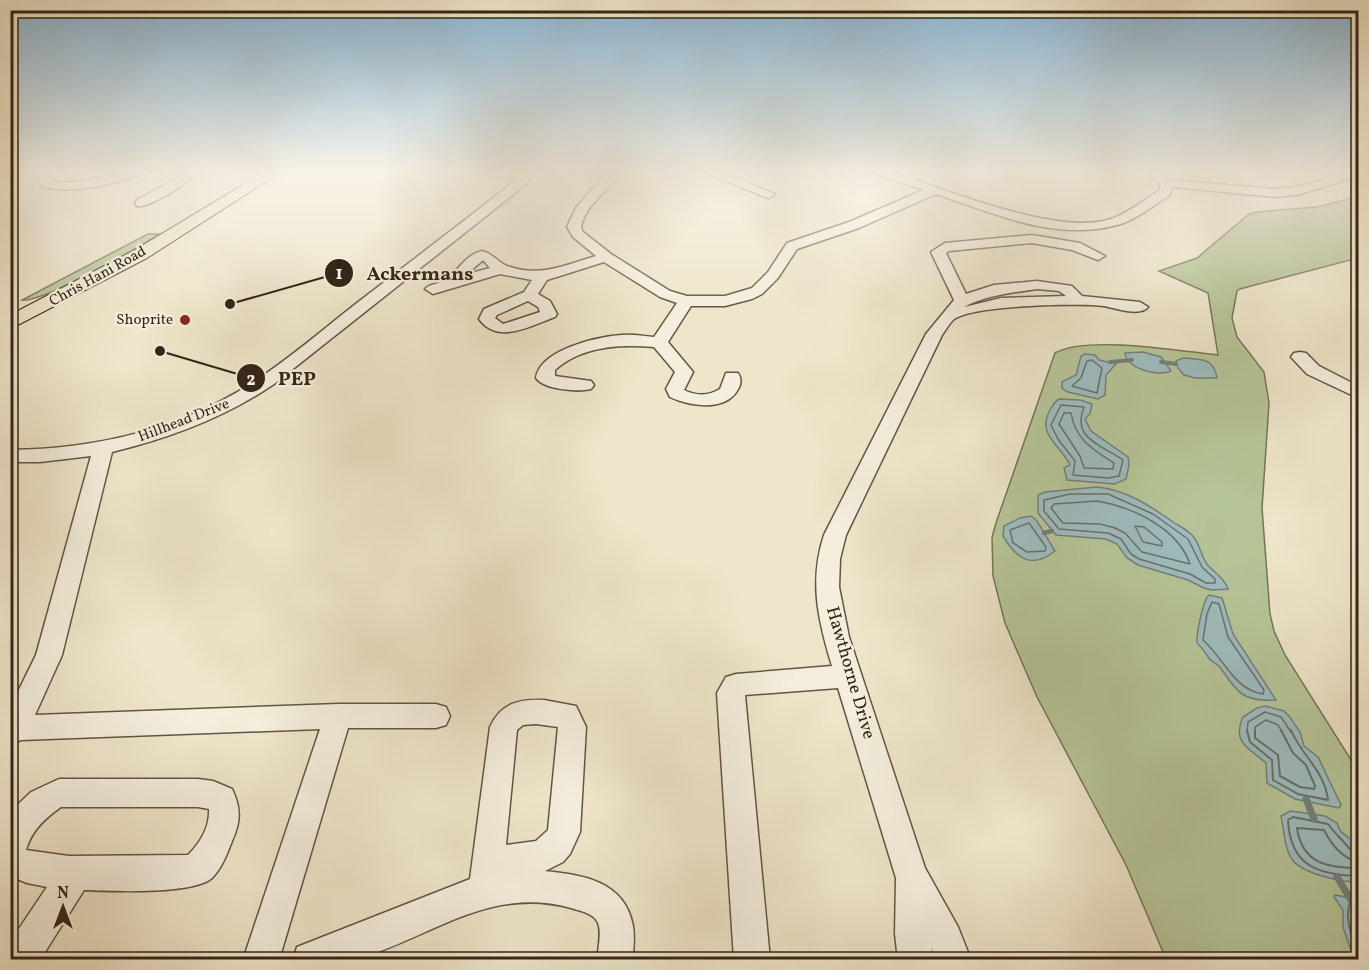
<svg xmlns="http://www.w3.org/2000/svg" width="1369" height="970" font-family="Vollkorn,serif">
  <rect width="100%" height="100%" fill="#eee5ca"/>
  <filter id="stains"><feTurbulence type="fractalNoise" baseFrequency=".00333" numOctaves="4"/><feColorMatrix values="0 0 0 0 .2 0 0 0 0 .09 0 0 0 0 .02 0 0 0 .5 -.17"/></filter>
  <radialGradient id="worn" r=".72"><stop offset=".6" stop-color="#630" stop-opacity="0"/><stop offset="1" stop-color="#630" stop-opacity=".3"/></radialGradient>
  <path fill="#b6c598" stroke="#757558" stroke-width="1.5" d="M 1358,196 L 1358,258 L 1240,289 L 1237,291 L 1232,318 L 1237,337 L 1264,372 L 1269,403 L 1262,508 L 1270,614 L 1274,631 L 1285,655 L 1358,771 L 1358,959 L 1166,959 L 1126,865 L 1037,697 L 1005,623 L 993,576 L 992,537 L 996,523 L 1055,353 C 1087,335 1180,351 1218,355 L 1208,293 L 1159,271 L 1197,258 L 1248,215 L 1256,212 L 1318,207 Z
    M 148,234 L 160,234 C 137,248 43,303 22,300 Z"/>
  <path fill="#9ebdc0" stroke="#74807c" stroke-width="1.5" d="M 1143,352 L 1161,357 L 1171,371 C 1158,377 1127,369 1125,353 Z
    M 1085,354 L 1095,355 L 1099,360 L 1116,364 L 1106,375 L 1105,395 L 1098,399 L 1068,392 L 1062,388 L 1062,382 L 1076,375 L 1081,356 Z
    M 1183,358 C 1201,359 1214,358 1217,378 L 1195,378 L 1184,375 L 1178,368 L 1176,361 Z
    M 1059,399 L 1080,400 L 1092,404 L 1090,414 L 1085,419 L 1091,431 L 1128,457 L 1129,465 L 1126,479 L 1115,484 L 1067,480 L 1064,468 L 1070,465 C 1061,445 1036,435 1050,410 C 1053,405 1054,402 1059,399 Z
    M 1097,487 C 1126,490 1149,505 1173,522 C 1179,526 1186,529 1192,535 C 1200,543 1200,555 1207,564 C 1214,573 1224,577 1228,589 L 1212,590 L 1204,588 L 1188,580 L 1138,565 L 1127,558 L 1117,544 L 1106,539 L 1056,535 L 1038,513 L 1038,495 L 1045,492 Z
    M 1031,516 L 1037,521 L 1055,551 C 1031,570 1016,558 1003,536 L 1004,526 L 1020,518 Z
    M 1209,595 L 1222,598 L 1233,634 L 1276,700 C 1245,702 1238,694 1222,670 C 1219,664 1211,662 1208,657 C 1203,649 1204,650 1197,643 C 1196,635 1203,600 1209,595 Z
    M 1265,706 L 1284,711 L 1289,716 L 1300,732 L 1304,746 L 1318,757 L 1341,805 L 1339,808 L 1295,799 L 1267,783 L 1266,763 C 1251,749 1231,744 1243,717 L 1257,708 Z
    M 1291,811 L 1325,816 L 1337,823 C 1340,833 1342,832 1349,838 C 1362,849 1359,866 1358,881 C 1347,883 1336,880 1326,877 C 1284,866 1288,854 1281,816 Z
    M 1335,895 L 1358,899 L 1358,959 L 1354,959 L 1343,927 L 1343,910 L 1334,897 Z"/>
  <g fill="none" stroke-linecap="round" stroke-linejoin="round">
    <path stroke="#69716c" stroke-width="1.5" d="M 1092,360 L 1102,368 L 1097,393 L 1072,386 L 1081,378 L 1087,361 Z
      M 1061,405 L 1084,407 C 1071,439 1102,445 1123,460 L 1119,476 L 1108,478 L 1073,475 L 1075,461 L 1058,439 L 1051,425 Z
      M 1064,413 L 1071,413 C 1075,439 1093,450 1114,463 L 1113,469 L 1084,468 L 1080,456 L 1059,424 Z
      M 1070,494 L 1108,494 L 1153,514 L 1188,539 L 1202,567 L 1215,579 L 1215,583 L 1206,583 L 1190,574 L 1139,559 L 1131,554 L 1121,539 L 1108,533 L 1059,529 L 1044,511 L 1044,500 Z
      M 1097,501 C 1132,507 1178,528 1190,564 L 1142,552 L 1125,533 L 1115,528 L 1100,524 L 1063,523 L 1051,508 L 1054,504 Z
      M 1029,523 L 1046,547 L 1045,551 L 1027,552 L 1013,543 L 1010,530 Z
      M 1135,526 L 1144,527 L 1162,542 L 1162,546 L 1143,542 Z
      M 1212,602 L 1219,604 L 1228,637 L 1264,690 L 1263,694 C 1234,690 1223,657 1203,640 L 1207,614 Z
      M 1247,732 L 1248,722 L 1265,712 L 1281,717 L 1291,732
      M 1255,732 L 1255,727 L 1266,720 L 1278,725 L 1282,732"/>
    <path stroke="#69716c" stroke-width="2" d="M 1247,730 L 1250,742 L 1272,760 L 1273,780 L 1298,794 L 1328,800 C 1325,771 1301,755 1291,730
      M 1255,730 L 1255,738 L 1278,755 L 1280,776 L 1300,787 L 1314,789 L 1315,786 L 1306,765 L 1293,753 L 1281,730
      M 1358,854 L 1353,853 C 1345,842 1336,835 1328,824 L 1293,817 L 1288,820 C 1290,865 1317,875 1358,876
      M 1358,862 C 1342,858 1331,844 1324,830 L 1297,828 C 1302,863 1327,868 1358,868
      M 1358,904 L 1350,903 C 1344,919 1353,939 1358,954"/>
    <path stroke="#74807c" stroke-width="4" d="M 1110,362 L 1132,360
      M 1161,362 L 1176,364"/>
    <path stroke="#74807c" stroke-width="4.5" d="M 1044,533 L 1052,531"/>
    <path stroke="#74807c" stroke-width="7" d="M 1306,799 L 1314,819
      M 1337,877 L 1351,900"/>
    <defs>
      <path id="minor" d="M 32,171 L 44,171 L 51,181 C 86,187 117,169 151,171 L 149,173 C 114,182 79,195 43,187 Z
        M 176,171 L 188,171 L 191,177 C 184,186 148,208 137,206 L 135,203 L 137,200 L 177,178 L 179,176 Z
        M 525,171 L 537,171 L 524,186 L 274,384 C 224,418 170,438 112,452 L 62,655 L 35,715 L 338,704 L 436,704 L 446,707 L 450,716 L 446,725 L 436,728 L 348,728 L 279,960 L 243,960 L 320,729 L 21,740 L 10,744 L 10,708 L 36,655 L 91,456 L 40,462 L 10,462 L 10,450 C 94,449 177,430 249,385 C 287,361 321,331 357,303 C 410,262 463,222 516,180 Z
        M 608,171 L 620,171 C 609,192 586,203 581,227 L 583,232 L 611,254 L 670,291 L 687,296 L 725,296 L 752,288 L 768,272 L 787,243 L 849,222 L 924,190 L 873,173 L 871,171 L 888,171 C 942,188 1058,237 1111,219 C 1128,213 1144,200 1159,191 L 1161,185 L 1148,171 L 1160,171 L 1169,180 L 1274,189 L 1296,187 L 1334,177 L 1320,173 L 1318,171 L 1338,171 L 1358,176 L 1358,182 L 1341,178 L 1340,182 L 1297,195 L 1274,197 L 1172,187 L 1169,196 C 1153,205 1135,221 1117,225 C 1055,242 993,213 936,194 L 859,228 L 797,249 L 778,278 L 762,294 L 752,299 L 725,306 L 691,306 L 668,342 L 693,372 L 684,390 C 696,396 709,396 720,389 L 726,373 L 738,373 C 742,379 741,385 737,391 C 724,412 689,406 670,397 L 666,389 L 675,372 L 654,347 C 621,344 581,346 555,370 L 555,376 L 591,381 L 594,385 L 591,389 C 578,392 545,390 536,378 C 540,350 596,337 621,335 C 632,334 643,336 654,337 L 677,303 L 660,297 L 604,262 L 547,280 L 538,294 L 550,301 L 557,314 L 555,317 C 530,326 498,345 479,319 L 484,309 L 524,292 L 532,280 L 500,274 L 433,294 L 425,289 C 431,283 437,285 443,281 C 458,273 464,255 482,251 C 494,254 499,264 510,267 C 541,277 566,265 596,256 L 573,237 L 567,227 L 576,208 ZM 483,260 L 490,268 L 467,274 ZM 528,301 L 538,307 L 540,312 L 503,324 L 495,318 L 497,315 Z
        M 702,171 L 718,171 L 775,194 L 769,198 L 765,197 Z
        M 1032,235 L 1080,243 L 1105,256 L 1098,260 L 1072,250 L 1032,243 L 949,251 L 946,253 L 966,294 L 994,285 L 1037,281 L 1072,286 L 1082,296 L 1140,302 L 1148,307 C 1140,317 1115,308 1104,306 C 1079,303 970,305 953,320 C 949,324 945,331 942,335 L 846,535 L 840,559 L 839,587 L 849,637 L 925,868 L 958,927 L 971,960 L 936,960 L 931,947 L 934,960 L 898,960 L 895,934 L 896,878 L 838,688 L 745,695 L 770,960 L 734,960 L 717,693 L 726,677 L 736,674 L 832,666 C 818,620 809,581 824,535 L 926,334 L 954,300 L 931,252 L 945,243 ZM 1037,289 L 1059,291 L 1066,296 L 1001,298 L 964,307 C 987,295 1011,293 1037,289 Z
        M 1300,352 L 1306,353 L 1319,366 L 1358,386 L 1358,398 L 1307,374 L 1291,357 L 1294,353 Z
        M 544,700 L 576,706 L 586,727 L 580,832 L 570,854 L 563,862 L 545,871 C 583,875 625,881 633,926 C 635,937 633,949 633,960 L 597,960 C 598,949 602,933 598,923 C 594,913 580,911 571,908 C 488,885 430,938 357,959 C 340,963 311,960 293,960 L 297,947 L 470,879 L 490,727 C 501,703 519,699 544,700 ZM 536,724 L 558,727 L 548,830 L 536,841 L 506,845 L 517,730 L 523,725 Z
        M 59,779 L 198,779 L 213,781 L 232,789 C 241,808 241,821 232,841 C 227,854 222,868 212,878 C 192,895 112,891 84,890 L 40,960 L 10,960 L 10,942 L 47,887 L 27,883 L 10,876 L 10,812 L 31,792 ZM 61,807 L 198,807 L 209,809 C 210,827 200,843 188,855 L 69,856 L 26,850 C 31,831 45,818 61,807 Z"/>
      <path id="major" d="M 266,171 L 282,171 L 147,258 L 10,329 L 10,315 L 135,250 Z"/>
    </defs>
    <use href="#minor" stroke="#625544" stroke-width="3"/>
    <use href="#major" stroke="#342517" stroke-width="2"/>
    <use href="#minor" fill="#f4eedd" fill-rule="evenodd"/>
    <use href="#major" fill="#eee5ca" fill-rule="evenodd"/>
  </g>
  <linearGradient id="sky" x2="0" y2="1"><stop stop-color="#8ab8d8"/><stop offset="0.56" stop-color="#f7f3e7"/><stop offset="1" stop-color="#f7f3e7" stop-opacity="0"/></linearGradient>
  <rect width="1369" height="307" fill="url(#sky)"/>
  <circle fill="#8f2418" stroke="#f4eedd" stroke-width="2" cx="185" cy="320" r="6"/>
  <g text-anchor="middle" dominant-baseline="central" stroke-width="5" stroke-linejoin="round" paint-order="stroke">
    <g font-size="15" fill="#342517" stroke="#f4eedd">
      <text transform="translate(98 277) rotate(-29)">Chris Hani Road</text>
      <text transform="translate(184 421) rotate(-21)">Hillhead Drive</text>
    </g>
    <g font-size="15" fill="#342517" stroke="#f4eedd" text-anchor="end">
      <text x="173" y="320">Shoprite</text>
    </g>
    <g font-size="18" fill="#342517" stroke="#f4eedd">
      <text transform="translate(850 673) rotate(74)">Hawthorne Drive</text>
    </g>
  </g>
  <path fill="none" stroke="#342517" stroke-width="2" d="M230 304L339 273M160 351L251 378"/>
  <g fill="#342517" stroke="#f4eedd" stroke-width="2">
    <circle cx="230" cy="304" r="6"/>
    <circle cx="160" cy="351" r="6"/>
    <circle cx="339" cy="273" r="15"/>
    <circle cx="251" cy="378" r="15"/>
  </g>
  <g font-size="18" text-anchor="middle" font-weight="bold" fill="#fff">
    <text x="339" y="279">1</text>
    <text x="251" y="385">2</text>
  </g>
  <g font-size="20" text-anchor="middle" font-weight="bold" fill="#342517" stroke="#f4eedd" stroke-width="5" stroke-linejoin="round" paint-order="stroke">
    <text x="420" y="280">Ackermans</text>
    <text x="297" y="385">PEP</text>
  </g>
  <rect width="1369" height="970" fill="none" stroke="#eee5ca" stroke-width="36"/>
  <rect x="12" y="12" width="1345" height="946" fill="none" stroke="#342517" stroke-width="3"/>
  <rect x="18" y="18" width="1333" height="934" fill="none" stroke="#342517" stroke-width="1.5"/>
  <g transform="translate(63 907)" stroke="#f4eedd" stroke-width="4.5" paint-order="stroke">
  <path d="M0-4.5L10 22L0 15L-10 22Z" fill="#342517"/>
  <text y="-9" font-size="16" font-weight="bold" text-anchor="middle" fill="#342517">N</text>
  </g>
  <rect width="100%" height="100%" filter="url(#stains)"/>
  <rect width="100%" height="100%" fill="url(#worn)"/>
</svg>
